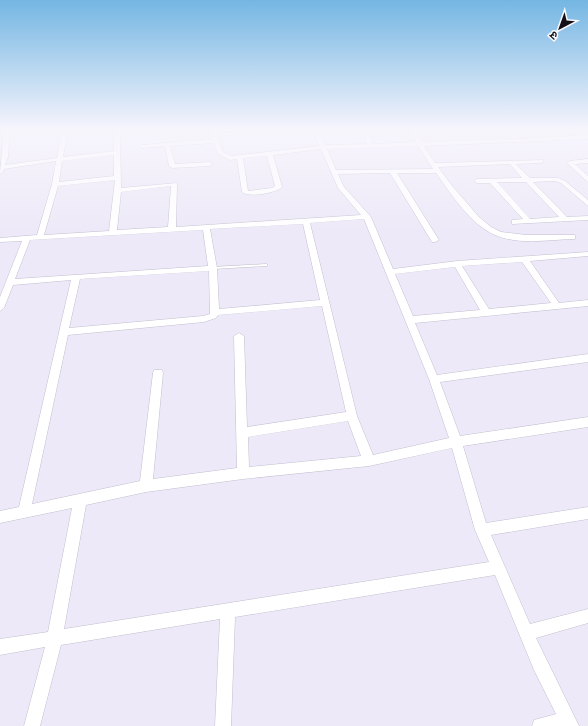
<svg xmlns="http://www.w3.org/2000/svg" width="588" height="726" font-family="'Roboto Condensed','Noto Sans Devanagari',sans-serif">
  <rect width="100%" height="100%" fill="#ede9f8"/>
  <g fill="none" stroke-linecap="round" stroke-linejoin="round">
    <defs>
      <path id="service" d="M 266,264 L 267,264 L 267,266 L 213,269 L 211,268 L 213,267 Z"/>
      <path id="minor" d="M 4,130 L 10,130 L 8,157 L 5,165 L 57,158 L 62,130 L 68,130 L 68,132 L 95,130 L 67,135 L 63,157 L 114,151 L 114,130 L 120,130 L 121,188 L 177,183 L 176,227 L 361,215 L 338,188 L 321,149 L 273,155 L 282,187 C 276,193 249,198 242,192 L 237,159 L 230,160 L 218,154 L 214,143 L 170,146 L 175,164 L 210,162 L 213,164 L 210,166 L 172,168 L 169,166 L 165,146 L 143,148 L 140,146 L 141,145 L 212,139 L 209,130 L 215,130 L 216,133 L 274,130 L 271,132 L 217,136 L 223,152 L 231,156 L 319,146 L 313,130 L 319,130 L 325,145 L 366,144 L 363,130 L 369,130 L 372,144 L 416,142 L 409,130 L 415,130 L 422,142 L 513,139 L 506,130 L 512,130 L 519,139 L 588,135 L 588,139 L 424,146 L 435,163 L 543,160 L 543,162 L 541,163 L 516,164 L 530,178 L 558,178 L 565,181 L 588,200 L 588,206 L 561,183 L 555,181 L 533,182 L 567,217 L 588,216 L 588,220 L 512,224 L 512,220 L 523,219 L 490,183 L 477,183 L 474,181 L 477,179 L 522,178 L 510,164 L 438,167 L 453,187 L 479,217 L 491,227 L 501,232 L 526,235 L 575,235 L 575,239 L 572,239 C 548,240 518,245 495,235 C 470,224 452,195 436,173 L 397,173 L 439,240 L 435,242 L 432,242 L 390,173 L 338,174 L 344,187 L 371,217 L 393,269 L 457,261 L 588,252 L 588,256 L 530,261 L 559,303 L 588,300 L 588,306 L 415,323 L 437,375 L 588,354 L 588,362 L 440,382 L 460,436 L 588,417 L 588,427 L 463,446 L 486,523 L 588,507 L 588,519 L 491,535 L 530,624 L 588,609 L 588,623 L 536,638 L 579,726 L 532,726 L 534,720 L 556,714 L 534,670 L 495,575 L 235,617 L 231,726 L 215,726 L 220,619 L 61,645 L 40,726 L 24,726 L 45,647 L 0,655 L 0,639 L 48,632 L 72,508 L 0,523 L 0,511 L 19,507 L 71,280 L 13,285 L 4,308 L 0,311 L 0,297 L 22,241 L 0,242 L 0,238 L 37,235 L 52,184 L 56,161 L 4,169 L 2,173 L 0,174 ZM 418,146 L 433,169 L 336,170 L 327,149 ZM 114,155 L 114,176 L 59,182 L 62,161 ZM 267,156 L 275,186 L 272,188 L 248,191 L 243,158 ZM 115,180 L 109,231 L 44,235 L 58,186 ZM 497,182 L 526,182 L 559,217 L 530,219 ZM 171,186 L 168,227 L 117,230 L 121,192 ZM 364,219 L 429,379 L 449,438 L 373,455 L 357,416 L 310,223 ZM 303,224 L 320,300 L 219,309 L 217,268 L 210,229 ZM 203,230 L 208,266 L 15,279 L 30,240 ZM 522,262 L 551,303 L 489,309 L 462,266 ZM 455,267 L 480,310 L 413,316 L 395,274 ZM 209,271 L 210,314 L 203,316 L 69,328 L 80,279 ZM 322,306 L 346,412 L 247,427 L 244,336 L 239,333 L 234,336 L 237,468 L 153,479 L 163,373 L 162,370 L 154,370 L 153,373 L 140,481 L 32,504 L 68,335 L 204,322 L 216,318 L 218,315 ZM 348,421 L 361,456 L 249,467 L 248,437 ZM 452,448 L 475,530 L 489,562 L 64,629 L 86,505 L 146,492 L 243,479 L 369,466 Z
        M 588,159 L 588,163 L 575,164 L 588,176 L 588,182 L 567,163 L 570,161 Z"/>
    </defs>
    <use href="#service" stroke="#c2bfce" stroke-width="1"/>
    <use href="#minor" stroke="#c2bfce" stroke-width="1"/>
    <use href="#service" fill="#fff" fill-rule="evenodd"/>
    <use href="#minor" fill="#fff" fill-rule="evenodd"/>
  </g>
  <linearGradient id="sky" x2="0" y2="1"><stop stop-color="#74b6e3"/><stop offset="0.56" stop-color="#f7f5fc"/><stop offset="1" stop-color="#f7f5fc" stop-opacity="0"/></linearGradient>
  <rect width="588" height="232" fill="url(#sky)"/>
  <g transform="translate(560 28) rotate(221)" stroke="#f9f8fe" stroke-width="3" paint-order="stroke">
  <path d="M0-3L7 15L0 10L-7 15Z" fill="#121016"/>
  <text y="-6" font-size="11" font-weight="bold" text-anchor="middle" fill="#121016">उ</text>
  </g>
</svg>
